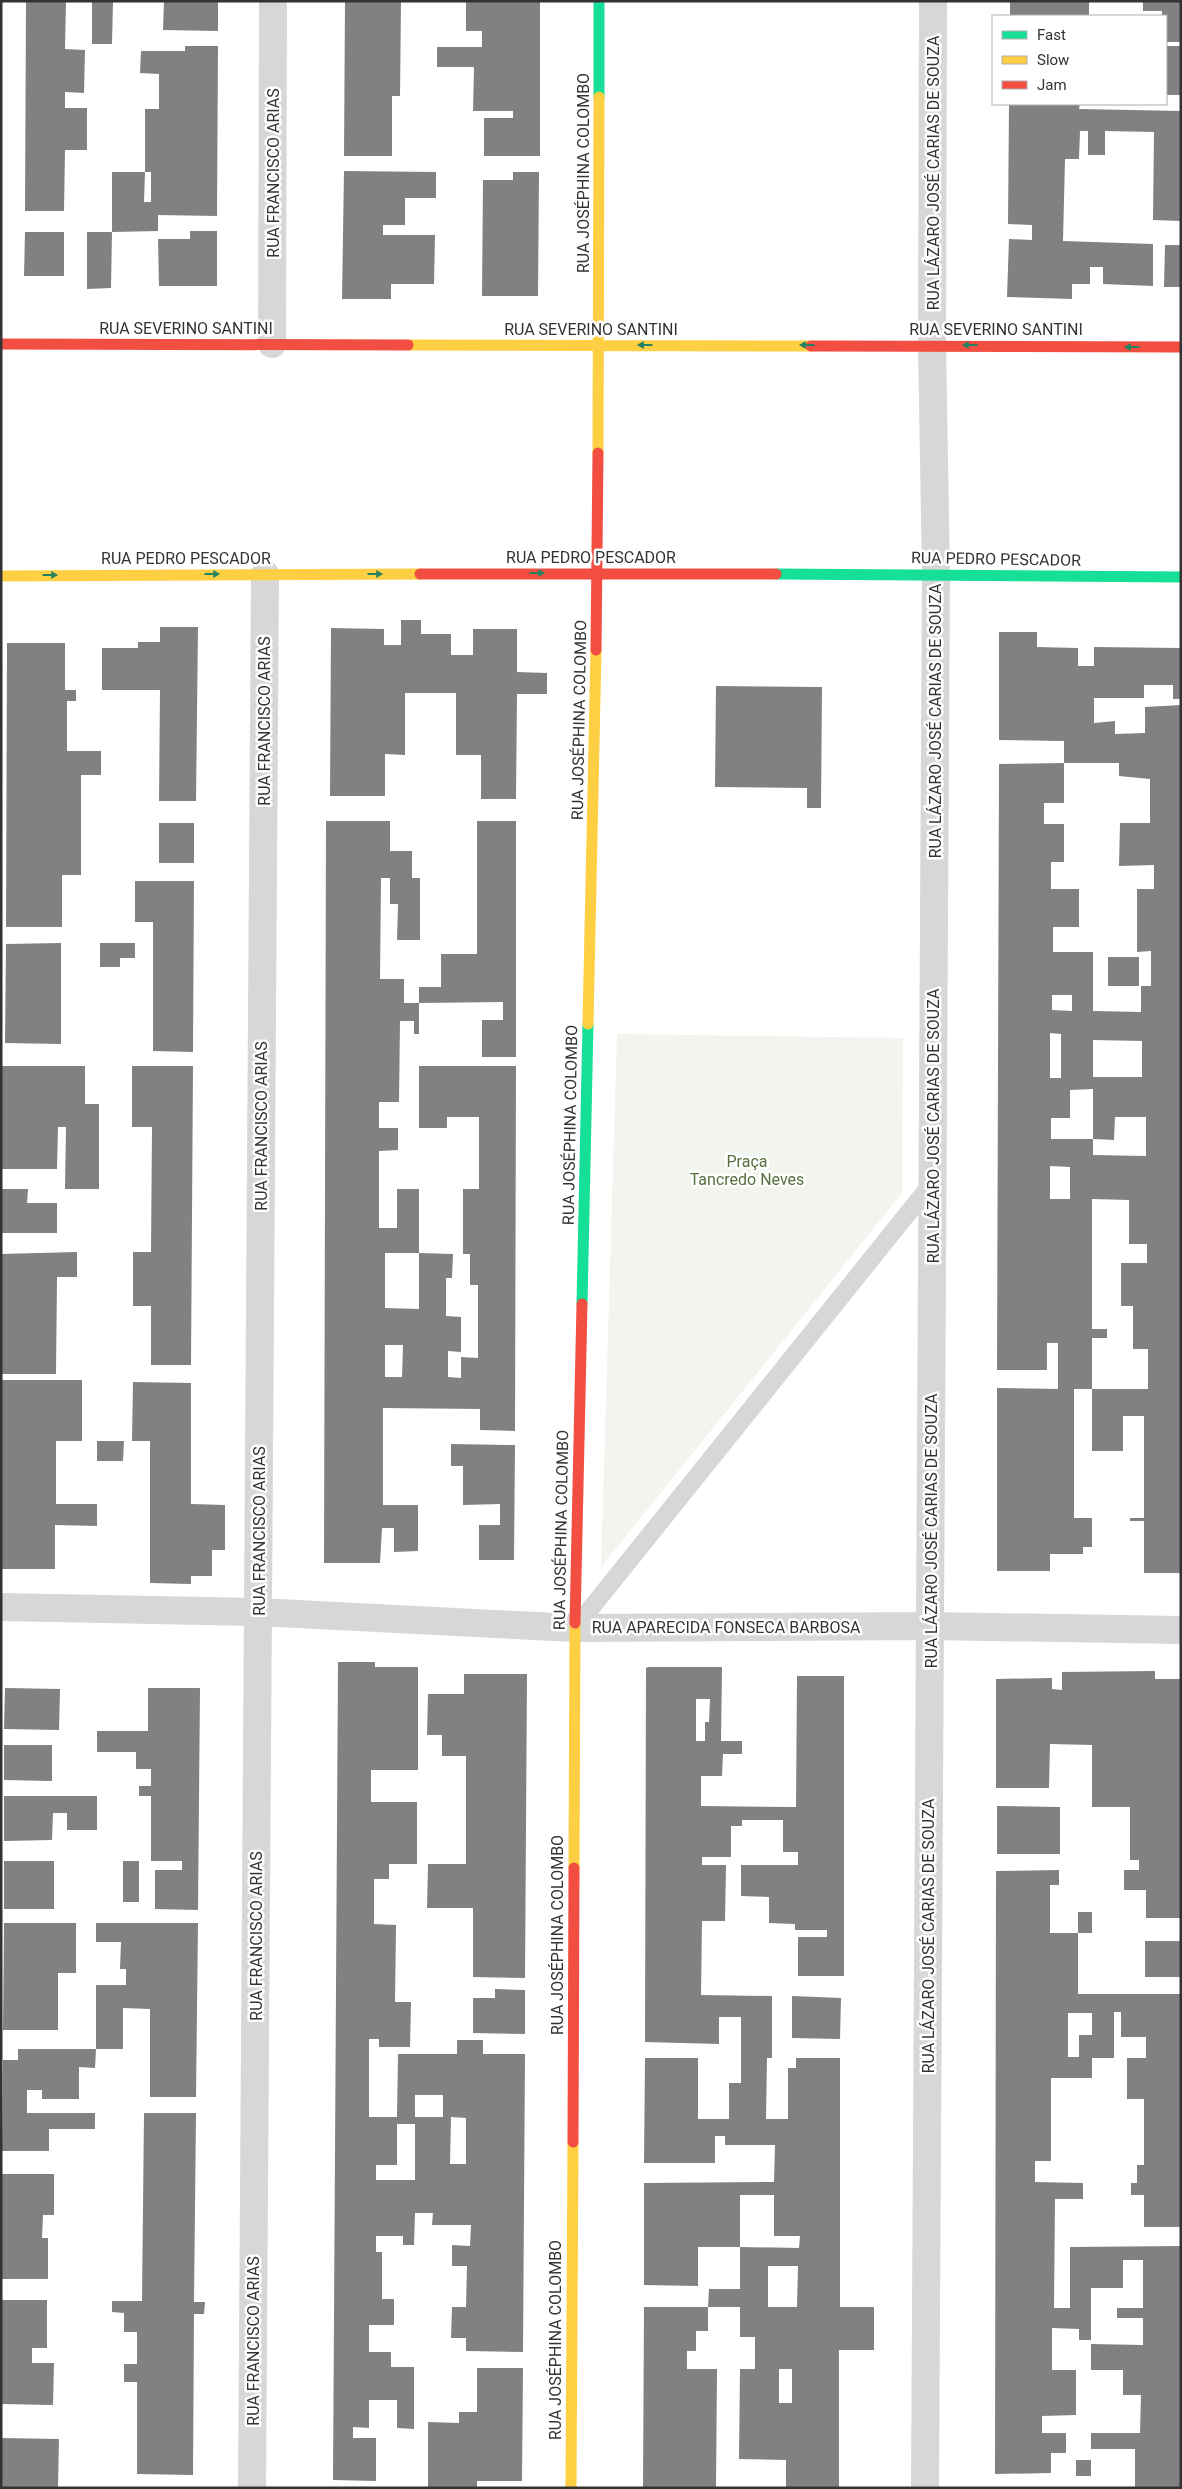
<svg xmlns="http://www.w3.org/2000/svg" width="1182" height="2489" font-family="Roboto,sans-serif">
  <rect width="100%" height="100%" fill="#fff"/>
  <path fill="#f1f5ed" d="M 617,1034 L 903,1038 L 902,1193 L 601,1567 Z"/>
  <path fill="#818181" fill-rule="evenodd" d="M 26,1 L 66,1 L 65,49 L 85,50 L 84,93 L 65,92 L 65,108 L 87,108 L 87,150 L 65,150 L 64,211 L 25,211 Z
    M 92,1 L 113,1 L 112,44 L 92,44 Z
    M 164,1 L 218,1 L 218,31 L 163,30 Z
    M 345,1 L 401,1 L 400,96 L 392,96 L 392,156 L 344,156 Z
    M 466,1 L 540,1 L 540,156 L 484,156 L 484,118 L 513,118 L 513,111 L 473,111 L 474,67 L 437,67 L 437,47 L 482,47 L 482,31 L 466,31 Z
    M 1010,1 L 1089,1 L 1089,16 L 1010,16 Z
    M 1143,1 L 1181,1 L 1181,42 L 1166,42 L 1166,16 L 1162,16 L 1162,11 L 1143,11 Z
    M 185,46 L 218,46 L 217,216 L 158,215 L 158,231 L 112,232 L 112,172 L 145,172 L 145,109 L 159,109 L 159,74 L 140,73 L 141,51 L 185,51 ZM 145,172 L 151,172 L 151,202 L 144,202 Z
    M 1166,46 L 1181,46 L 1181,95 L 1166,95 Z
    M 1009,104 L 1080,104 L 1079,109 L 1181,111 L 1181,221 L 1153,220 L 1154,132 L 1105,131 L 1105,155 L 1088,155 L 1088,131 L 1080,131 L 1079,159 L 1065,159 L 1063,241 L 1153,244 L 1153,286 L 1103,284 L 1103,267 L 1090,267 L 1090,284 L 1072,284 L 1072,299 L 1007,297 L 1009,239 L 1032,240 L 1032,225 L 1008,224 Z
    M 344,171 L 436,172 L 436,198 L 405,198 L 405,225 L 383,225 L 383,235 L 435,235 L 434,284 L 391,284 L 391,299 L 342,299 Z
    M 513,172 L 539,172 L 538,296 L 482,296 L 483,180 L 513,180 Z
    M 190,231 L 217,231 L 217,286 L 159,286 L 158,239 L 190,239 Z
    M 25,232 L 64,232 L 64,276 L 24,276 Z
    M 87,232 L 112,232 L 111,288 L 87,289 Z
    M 1165,245 L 1181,245 L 1181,287 L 1164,287 Z
    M 401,620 L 421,620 L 421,634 L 451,634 L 451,655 L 473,655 L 473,629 L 517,629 L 517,672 L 547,673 L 547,694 L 517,694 L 516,799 L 481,799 L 481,755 L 456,755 L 456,693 L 405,693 L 405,755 L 385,754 L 385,796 L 330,796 L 331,628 L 384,629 L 384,645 L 401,645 Z
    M 160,627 L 198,627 L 196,801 L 159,801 L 160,690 L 102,690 L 102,648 L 138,648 L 138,642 L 160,642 Z
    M 999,632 L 1037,632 L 1037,647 L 1078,648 L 1078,666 L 1094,666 L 1094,647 L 1181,648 L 1181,699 L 1173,699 L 1173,685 L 1144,685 L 1144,698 L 1094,698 L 1094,723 L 1115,721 L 1115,734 L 1145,733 L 1145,707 L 1181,705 L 1181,1573 L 1144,1573 L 1144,1521 L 1130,1521 L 1130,1518 L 1144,1518 L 1144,1416 L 1123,1416 L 1123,1451 L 1092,1451 L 1092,1389 L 1148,1389 L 1148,1349 L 1133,1349 L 1133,1306 L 1121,1306 L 1121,1263 L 1147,1263 L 1147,1244 L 1129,1244 L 1129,1200 L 1092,1199 L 1092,1329 L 1107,1329 L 1107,1338 L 1092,1338 L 1092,1389 L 1074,1389 L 1074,1518 L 1092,1518 L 1092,1547 L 1083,1547 L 1083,1554 L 1050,1554 L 1050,1571 L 997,1571 L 997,1388 L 1058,1389 L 1058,1343 L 1047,1343 L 1047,1370 L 997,1370 L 999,764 L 1064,763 L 1064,741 L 999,740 ZM 1064,763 L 1119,763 L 1119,776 L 1150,779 L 1150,823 L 1120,823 L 1119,866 L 1154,865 L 1154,889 L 1137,889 L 1137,952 L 1151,951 L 1151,986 L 1141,986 L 1141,1012 L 1093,1011 L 1093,952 L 1053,952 L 1053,927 L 1079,927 L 1079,889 L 1051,889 L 1051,862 L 1064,862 L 1064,824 L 1044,824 L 1044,803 L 1064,803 ZM 1052,995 L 1072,995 L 1072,1011 L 1052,1010 ZM 1050,1033 L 1061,1034 L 1061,1078 L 1050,1078 ZM 1093,1040 L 1142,1041 L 1142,1077 L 1093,1077 ZM 1093,1089 L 1093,1139 L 1051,1139 L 1051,1118 L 1070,1118 L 1070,1090 ZM 1115,1117 L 1146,1117 L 1146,1156 L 1093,1155 L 1093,1139 L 1114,1140 ZM 1050,1166 L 1070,1167 L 1070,1199 L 1050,1199 Z
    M 7,643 L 65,643 L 65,690 L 76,690 L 76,701 L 67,701 L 67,751 L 101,751 L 101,775 L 81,775 L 81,875 L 62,875 L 62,927 L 6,927 Z
    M 716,686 L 822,687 L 821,808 L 807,808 L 807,788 L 715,787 Z
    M 326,821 L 390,821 L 390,851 L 412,851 L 412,878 L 420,878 L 420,940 L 397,940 L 398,904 L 390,904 L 390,878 L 381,878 L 380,979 L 404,979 L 404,1003 L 419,1003 L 419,1034 L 414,1034 L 414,1021 L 400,1021 L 399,1102 L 379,1102 L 379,1128 L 398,1128 L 398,1150 L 379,1151 L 379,1228 L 397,1228 L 397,1189 L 419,1189 L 419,1253 L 453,1254 L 452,1278 L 446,1278 L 446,1316 L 461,1317 L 461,1352 L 448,1351 L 448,1377 L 461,1378 L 461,1357 L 478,1358 L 478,1285 L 470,1285 L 470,1254 L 463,1254 L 463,1189 L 479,1189 L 479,1117 L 447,1117 L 447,1128 L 419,1128 L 419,1066 L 516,1066 L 515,1431 L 480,1430 L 480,1409 L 383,1408 L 383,1505 L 418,1505 L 418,1551 L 394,1552 L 394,1528 L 382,1528 L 380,1563 L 324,1563 ZM 385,1253 L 419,1253 L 419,1309 L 385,1308 ZM 385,1345 L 403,1345 L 402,1377 L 385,1377 Z
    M 477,821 L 516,821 L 516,1057 L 482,1057 L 482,1020 L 503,1020 L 503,1002 L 419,1003 L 419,987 L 441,987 L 441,954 L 477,954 Z
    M 159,823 L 194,823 L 194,863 L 159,863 Z
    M 135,881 L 194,881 L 193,1052 L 153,1051 L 153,922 L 135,922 Z
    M 61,943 L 61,1044 L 5,1043 L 6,944 Z
    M 100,943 L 135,943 L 135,958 L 120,958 L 120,967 L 100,967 Z
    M 1108,957 L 1139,957 L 1139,986 L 1108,986 Z
    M 1,1066 L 85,1066 L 85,1104 L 99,1104 L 99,1189 L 65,1189 L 66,1127 L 58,1127 L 57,1169 L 1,1169 Z
    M 132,1066 L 193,1066 L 191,1365 L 151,1365 L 151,1306 L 133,1306 L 133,1252 L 151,1252 L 152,1127 L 132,1127 Z
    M 1,1189 L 28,1189 L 27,1203 L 57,1203 L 57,1233 L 1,1233 Z
    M 77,1252 L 77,1277 L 57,1277 L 56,1374 L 1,1374 L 1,1254 Z
    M 1,1380 L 82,1380 L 82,1441 L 56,1441 L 56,1504 L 97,1504 L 97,1526 L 55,1525 L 55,1569 L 1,1569 Z
    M 133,1382 L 191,1383 L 191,1504 L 225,1505 L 225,1550 L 212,1550 L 212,1576 L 191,1576 L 191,1584 L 150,1583 L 150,1441 L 132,1441 Z
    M 97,1441 L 124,1441 L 123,1461 L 97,1461 Z
    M 451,1444 L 515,1445 L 514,1560 L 479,1560 L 479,1525 L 500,1525 L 500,1504 L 463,1505 L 463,1466 L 451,1466 Z
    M 338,1662 L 375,1662 L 375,1667 L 418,1667 L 418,1770 L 371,1770 L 371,1802 L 417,1802 L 417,1864 L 389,1864 L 389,1879 L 374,1879 L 374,1924 L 396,1925 L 395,2002 L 411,2002 L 410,2047 L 379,2047 L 379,2039 L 369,2039 L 369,2117 L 397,2117 L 398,2054 L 457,2054 L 457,2040 L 483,2040 L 483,2054 L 525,2054 L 523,2352 L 466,2351 L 466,2338 L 451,2338 L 452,2307 L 466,2307 L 467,2266 L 452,2266 L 452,2245 L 470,2246 L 471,2225 L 432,2225 L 433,2213 L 415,2213 L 414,2245 L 403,2245 L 403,2236 L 376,2236 L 376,2252 L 382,2252 L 382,2299 L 394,2299 L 394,2325 L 369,2325 L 369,2352 L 391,2352 L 391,2367 L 414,2367 L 414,2429 L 397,2428 L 397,2400 L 369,2400 L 369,2428 L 353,2427 L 353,2438 L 376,2438 L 376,2481 L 333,2480 ZM 415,2095 L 443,2095 L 443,2117 L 415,2117 ZM 451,2117 L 466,2118 L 466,2164 L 450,2164 ZM 397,2124 L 415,2124 L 415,2180 L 376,2180 L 376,2165 L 397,2165 Z
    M 648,1667 L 722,1667 L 721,1741 L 742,1741 L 742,1754 L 723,1754 L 722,1776 L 701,1776 L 701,1806 L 796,1807 L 797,1676 L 844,1676 L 844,1976 L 798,1976 L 798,1937 L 827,1937 L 827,1930 L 795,1930 L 795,1924 L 769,1923 L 769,1897 L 741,1896 L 741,1865 L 798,1865 L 798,1852 L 783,1852 L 783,1820 L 742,1820 L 742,1826 L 731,1826 L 731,1857 L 702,1857 L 702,1865 L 726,1865 L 725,1921 L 702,1921 L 701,1995 L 772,1996 L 772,2058 L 767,2058 L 766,2119 L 788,2119 L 788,2068 L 796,2068 L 796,2058 L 840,2058 L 840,2307 L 874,2307 L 874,2350 L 839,2350 L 839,2488 L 786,2487 L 786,2460 L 739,2459 L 740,2369 L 755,2369 L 755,2337 L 740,2337 L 740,2307 L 708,2307 L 709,2289 L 740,2289 L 740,2247 L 698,2247 L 698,2286 L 644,2285 L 644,2183 L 774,2182 L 775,2145 L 725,2145 L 725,2136 L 715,2136 L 715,2163 L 644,2163 L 645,2058 L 698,2058 L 698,2119 L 729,2119 L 729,2083 L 741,2083 L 741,2017 L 719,2017 L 719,2044 L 645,2042 L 646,1668 ZM 696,1699 L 710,1699 L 709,1722 L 705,1722 L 705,1741 L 696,1741 ZM 740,2195 L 774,2195 L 774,2236 L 800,2236 L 799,2248 L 740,2247 ZM 768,2266 L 798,2266 L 797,2307 L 768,2307 ZM 779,2369 L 792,2369 L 792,2403 L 779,2403 Z
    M 1155,1671 L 1155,1679 L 1181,1679 L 1181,1918 L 1146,1918 L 1146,1890 L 1124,1890 L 1124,1870 L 1139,1870 L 1139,1860 L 1130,1860 L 1130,1807 L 1092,1807 L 1092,1745 L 1050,1744 L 1049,1788 L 996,1788 L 996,1679 L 1052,1678 L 1052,1689 L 1062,1690 L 1062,1672 Z
    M 464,1674 L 527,1674 L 525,1978 L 473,1977 L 473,1908 L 427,1908 L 428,1864 L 466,1864 L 466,1756 L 442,1756 L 442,1735 L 427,1735 L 428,1694 L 464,1694 Z
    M 5,1688 L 60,1689 L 59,1730 L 4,1729 Z
    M 148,1688 L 200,1688 L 198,1910 L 155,1909 L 155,1870 L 182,1870 L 182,1861 L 151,1861 L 151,1796 L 139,1796 L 139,1786 L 151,1786 L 151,1769 L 136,1769 L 136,1752 L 97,1752 L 97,1731 L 148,1731 Z
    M 4,1745 L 52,1745 L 52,1781 L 4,1780 Z
    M 4,1796 L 97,1796 L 97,1830 L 67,1830 L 67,1813 L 53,1813 L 52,1840 L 4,1841 Z
    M 997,1806 L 1060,1807 L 1060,1854 L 997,1854 Z
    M 4,1861 L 54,1861 L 54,1909 L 4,1909 Z
    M 123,1861 L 139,1861 L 139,1902 L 123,1902 Z
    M 1059,1870 L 1059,1885 L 1050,1885 L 1050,1933 L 1078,1933 L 1078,1994 L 1181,1994 L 1181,2227 L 1144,2227 L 1144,2195 L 1131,2195 L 1131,2183 L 1137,2183 L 1137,2165 L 1144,2165 L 1144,2099 L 1127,2099 L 1127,2058 L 1146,2058 L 1146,2037 L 1121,2037 L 1121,2012 L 1114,2012 L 1114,2058 L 1092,2058 L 1092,2078 L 1051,2078 L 1051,2161 L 1035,2161 L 1035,2182 L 1083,2183 L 1083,2199 L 1055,2199 L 1054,2308 L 1070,2308 L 1070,2247 L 1181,2246 L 1181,2488 L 1135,2488 L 1135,2449 L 1091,2449 L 1091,2433 L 1140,2433 L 1141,2395 L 1123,2395 L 1123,2370 L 1091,2370 L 1091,2344 L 1143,2345 L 1143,2318 L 1117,2318 L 1117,2308 L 1143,2308 L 1143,2260 L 1123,2260 L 1123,2288 L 1091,2288 L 1091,2340 L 1079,2340 L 1079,2329 L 1052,2328 L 1052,2370 L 1076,2370 L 1076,2415 L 1042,2416 L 1042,2433 L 1066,2433 L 1066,2453 L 1051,2453 L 1051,2473 L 995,2474 L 996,1871 ZM 1068,2013 L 1092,2013 L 1092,2035 L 1079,2035 L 1079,2057 L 1068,2057 Z
    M 1078,1912 L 1092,1912 L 1092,1933 L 1078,1933 Z
    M 4,1923 L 76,1923 L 76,1973 L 58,1973 L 58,2030 L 3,2030 Z
    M 96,1923 L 198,1923 L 196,2097 L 150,2097 L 150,2009 L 123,2008 L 123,2049 L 96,2049 L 96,1985 L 126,1985 L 126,1969 L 120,1969 L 121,1942 L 96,1942 Z
    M 1145,1941 L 1181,1941 L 1181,1977 L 1145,1977 Z
    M 495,1989 L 525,1990 L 525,2034 L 473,2033 L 473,1998 L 495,1998 Z
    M 792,1996 L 841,1998 L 840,2039 L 792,2038 Z
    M 18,2049 L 96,2049 L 95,2068 L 79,2067 L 79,2099 L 42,2099 L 42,2090 L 27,2090 L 27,2113 L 95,2113 L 95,2129 L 49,2129 L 49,2151 L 2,2151 L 3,2060 L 18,2060 Z
    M 144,2113 L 196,2113 L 194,2302 L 205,2302 L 204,2314 L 194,2314 L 193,2475 L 137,2474 L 137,2382 L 124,2382 L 124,2364 L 137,2364 L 137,2332 L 124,2332 L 124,2313 L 112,2312 L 112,2301 L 142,2301 Z
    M 2,2174 L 54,2174 L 54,2215 L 43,2215 L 42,2238 L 48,2238 L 48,2279 L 1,2279 Z
    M 1,2300 L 47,2300 L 47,2348 L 32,2348 L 32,2363 L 54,2363 L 53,2405 L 1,2404 Z
    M 644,2307 L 708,2307 L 708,2331 L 696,2331 L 696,2351 L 687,2351 L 687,2369 L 717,2369 L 716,2488 L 643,2488 Z
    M 477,2368 L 523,2368 L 522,2481 L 477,2481 L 477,2488 L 428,2488 L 428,2422 L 459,2423 L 459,2412 L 477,2412 Z
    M 1,2438 L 59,2439 L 58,2488 L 1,2488 Z
    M 1076,2460 L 1091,2460 L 1091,2476 L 1076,2476 Z"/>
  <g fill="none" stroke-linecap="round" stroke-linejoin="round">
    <path stroke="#d7d7d7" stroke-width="18" d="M 575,1628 L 933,1182"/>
    <path stroke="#d7d7d7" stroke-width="28" d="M 272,344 L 273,1
      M 1,1607 L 258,1612 L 575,1628 L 930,1626 L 1181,1630
      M 252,2488 L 265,574
      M 925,2488 L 936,574 L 932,345 L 933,1"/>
    <path stroke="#16e098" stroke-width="11" d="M 599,97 L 599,1
      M 776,574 L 1181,577
      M 582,1304 L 588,1024"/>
    <path stroke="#ffcf43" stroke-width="11" d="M 408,345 L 811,346
      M 598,453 L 599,97
      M 1,576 L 420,574
      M 588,1024 L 596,650
      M 574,1868 L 575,1623
      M 571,2488 L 573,2142"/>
    <path stroke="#f24e42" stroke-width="11" d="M 1,344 L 408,345
      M 811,346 L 1181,347
      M 420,574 L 776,574
      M 596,650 L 598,453
      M 575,1623 L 582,1304
      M 573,2142 L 574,1868"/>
  </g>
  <defs><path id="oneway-solid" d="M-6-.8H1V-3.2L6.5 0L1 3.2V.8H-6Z" transform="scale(1.25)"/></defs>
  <g fill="#268160">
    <use href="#oneway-solid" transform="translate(645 345) rotate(180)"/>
    <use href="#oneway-solid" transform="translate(807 345) rotate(180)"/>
    <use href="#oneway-solid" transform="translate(970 345) rotate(-180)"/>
    <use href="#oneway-solid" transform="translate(1132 347) rotate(-180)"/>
    <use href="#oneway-solid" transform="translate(537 573)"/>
    <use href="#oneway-solid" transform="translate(212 574)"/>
    <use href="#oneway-solid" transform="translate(375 574)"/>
    <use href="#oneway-solid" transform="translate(50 575)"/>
  </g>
  <g text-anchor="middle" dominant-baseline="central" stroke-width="5" stroke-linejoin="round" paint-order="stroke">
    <g font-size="16" fill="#333" stroke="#fff">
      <text transform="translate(273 173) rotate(-90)">RUA FRANCISCO ARIAS</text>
      <text transform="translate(583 173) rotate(-90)">RUA JOSÉPHINA COLOMBO</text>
      <text transform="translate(933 173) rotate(-90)">RUA LÁZARO JOSÉ CARIAS DE SOUZA</text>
      <text x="186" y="328">RUA SEVERINO SANTINI</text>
      <text x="591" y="329">RUA SEVERINO SANTINI</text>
      <text x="996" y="329">RUA SEVERINO SANTINI</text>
      <text x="591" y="557">RUA PEDRO PESCADOR</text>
      <text x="186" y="558">RUA PEDRO PESCADOR</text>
      <text transform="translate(996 559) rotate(1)">RUA PEDRO PESCADOR</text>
      <text transform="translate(579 720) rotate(-89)">RUA JOSÉPHINA COLOMBO</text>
      <text transform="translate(264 721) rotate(-90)">RUA FRANCISCO ARIAS</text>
      <text transform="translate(935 721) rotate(-90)">RUA LÁZARO JOSÉ CARIAS DE SOUZA</text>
      <text transform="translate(570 1125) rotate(-89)">RUA JOSÉPHINA COLOMBO</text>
      <text transform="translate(261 1126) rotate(-90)">RUA FRANCISCO ARIAS</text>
      <text transform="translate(933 1126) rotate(-90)">RUA LÁZARO JOSÉ CARIAS DE SOUZA</text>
      <text transform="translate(561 1530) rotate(-89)">RUA JOSÉPHINA COLOMBO</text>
      <text transform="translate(259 1531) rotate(-90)">RUA FRANCISCO ARIAS</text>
      <text transform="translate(931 1531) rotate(-90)">RUA LÁZARO JOSÉ CARIAS DE SOUZA</text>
      <text x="726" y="1627">RUA APARECIDA FONSECA BARBOSA</text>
      <text transform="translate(557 1935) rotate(-90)">RUA JOSÉPHINA COLOMBO</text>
      <text transform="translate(256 1936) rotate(-90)">RUA FRANCISCO ARIAS</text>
      <text transform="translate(928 1936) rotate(-90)">RUA LÁZARO JOSÉ CARIAS DE SOUZA</text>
      <text transform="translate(555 2340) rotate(-90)">RUA JOSÉPHINA COLOMBO</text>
      <text transform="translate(253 2341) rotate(-90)">RUA FRANCISCO ARIAS</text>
    </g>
    <g font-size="16" fill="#56703f" stroke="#fff">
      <text x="747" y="1161">Praça<tspan x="747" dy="18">Tancredo Neves</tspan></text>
    </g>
  </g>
  <rect width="1182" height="2489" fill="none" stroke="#333333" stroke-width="5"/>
  <rect x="992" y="15" width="175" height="90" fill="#ffffff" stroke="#adadad"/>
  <rect x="1002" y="31" width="25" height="8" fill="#16e098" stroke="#adadad"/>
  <text x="1037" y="40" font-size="15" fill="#333333">Fast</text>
  <rect x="1002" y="56" width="25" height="8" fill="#ffcf43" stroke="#adadad"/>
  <text x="1037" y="65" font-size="15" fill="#333333">Slow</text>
  <rect x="1002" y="81" width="25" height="8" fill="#f24e42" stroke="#adadad"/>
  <text x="1037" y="90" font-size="15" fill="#333333">Jam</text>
</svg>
